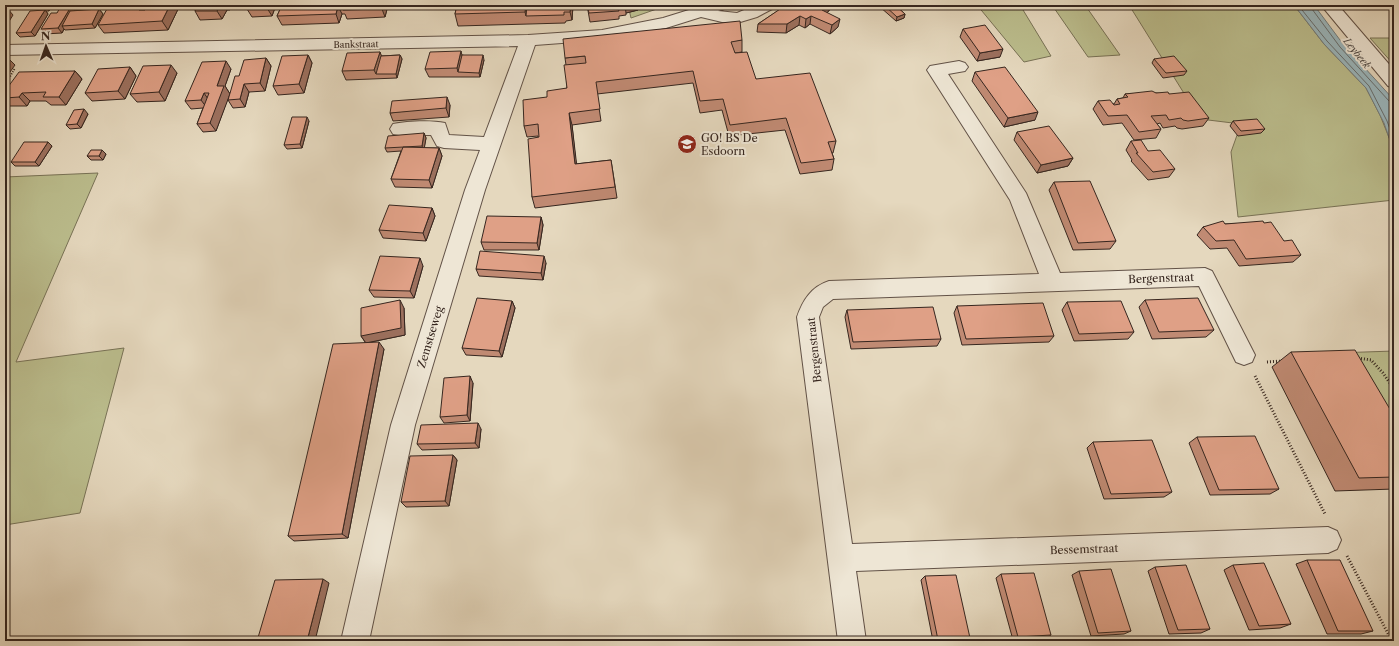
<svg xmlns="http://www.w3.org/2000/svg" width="1399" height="646" font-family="'Libre Caslon Text',serif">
  <rect width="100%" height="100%" fill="#e5d8be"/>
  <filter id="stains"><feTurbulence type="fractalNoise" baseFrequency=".005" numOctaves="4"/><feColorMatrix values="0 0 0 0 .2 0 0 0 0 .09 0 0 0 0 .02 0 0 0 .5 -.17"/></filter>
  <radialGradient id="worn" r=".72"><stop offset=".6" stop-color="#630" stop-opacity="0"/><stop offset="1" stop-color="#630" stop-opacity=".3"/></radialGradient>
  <path fill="#bbbd8d" stroke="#787256" d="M 628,5 L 668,5 L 631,18 Z
    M 977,5 L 1020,5 L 1051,56 L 1024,62 Z
    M 1052,5 L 1085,5 L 1120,55 L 1088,57 Z
    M 1129,5 L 1294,5 L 1324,44 L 1366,88 L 1380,115 L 1394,150 L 1394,200 L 1238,217 L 1231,152 L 1241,124 L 1200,119 Z
    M 1370,38 L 1394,38 L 1394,65 Z
    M 98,173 L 16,362 L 124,348 L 80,513 L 5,525 L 5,177 Z
    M 1394,351 L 1394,455 L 1335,353 Z"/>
  <path fill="#9bb7bd" stroke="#737d7e" d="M 1294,5 L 1314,5 L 1343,44 L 1394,100 L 1394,152 L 1384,123 L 1366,88 L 1324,44 Z"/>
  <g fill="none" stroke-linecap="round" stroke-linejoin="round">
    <path stroke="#686e6e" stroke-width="1" d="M 1298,5 L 1327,41 L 1369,86 L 1387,121 L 1394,140
      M 1311,5 L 1312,9 L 1340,47 L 1389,101 L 1394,102"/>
    <defs>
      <path id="minor" d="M 705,5 L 729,5 L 727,8 L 718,11 L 737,13 L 756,5 L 776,5 L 774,8 L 757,17 L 737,23 L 722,22 L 701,17 L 666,28 L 602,40 L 535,45 L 485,190 L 415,425 L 369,641 L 341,641 L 391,425 L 465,190 L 480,150 L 444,148 L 437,146 L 431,135 L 399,135 L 393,134 L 390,129 L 393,124 C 406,121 432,120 445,123 L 449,135 L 484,137 L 518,46 L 5,55 L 5,45 L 528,35 L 602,30 L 663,18 Z
        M 1321,5 L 1338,5 L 1394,70 L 1394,88 L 1388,86 Z
        M 959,61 L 965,63 L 968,67 L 965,71 L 948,74 L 1026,193 L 1060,273 L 1205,268 L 1212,271 L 1255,355 L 1252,362 L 1244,365 L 1236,362 L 1199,286 L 833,299 L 823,307 L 819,317 L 852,544 L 1328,527 L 1337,531 L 1341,540 L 1337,549 L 1328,553 L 856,571 L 866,641 L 838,641 L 797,317 C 803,300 811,287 829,281 L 1039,274 L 1010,200 L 927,70 L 930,66 Z"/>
    </defs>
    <use href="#minor" stroke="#625247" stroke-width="2"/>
    <path stroke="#36261f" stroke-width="2" stroke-dasharray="1 1.5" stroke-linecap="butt" d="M 5,85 L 15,68"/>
    <path stroke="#36261f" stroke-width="3" stroke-dasharray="1 2" stroke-linecap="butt" d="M 1358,358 L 1371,360 L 1383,373 L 1394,389
      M 1267,362 L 1282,361
      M 1255,376 L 1325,514
      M 1347,556 L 1392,641"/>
    <use href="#minor" fill="#eee6d5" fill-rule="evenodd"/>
  </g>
  <path fill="#c08a73" stroke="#36261f" d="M 37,5 L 52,5 L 49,11 L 46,11 L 48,14 L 35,36 L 20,37 L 16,33 L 39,10 L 36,7 Z
    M 72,5 L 75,10 L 74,11 L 99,9 L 103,14 L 95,28 L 65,30 L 64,29 L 62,33 L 44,34 L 41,29 L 57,13 Z
    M 180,5 L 168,30 L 104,33 L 98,25 L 114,7 Z
    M 198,5 L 232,5 L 230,10 L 227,10 L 222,19 L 200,20 L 195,11 Z
    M 276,5 L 272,16 L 252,17 L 247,9 Z
    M 282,5 L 388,5 L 385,17 L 347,19 L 345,14 L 342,14 L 339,23 L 282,25 L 277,16 Z
    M 457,5 L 573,5 L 572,20 L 566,21 L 565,23 L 458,26 L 455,14 Z
    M 587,5 L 639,5 L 639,7 L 638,10 L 626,13 L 626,15 L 619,16 L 619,19 L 590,22 Z
    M 834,5 L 827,13 L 838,27 L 830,34 L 810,24 L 805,28 L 799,25 L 786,33 L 757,32 L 758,24 L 782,8 Z
    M 838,5 L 851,5 L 846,9 Z
    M 881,5 L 895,5 L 905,14 L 904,18 L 896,21 L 880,7 Z
    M 963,29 L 1000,57 L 977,61 L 960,37 Z
    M 742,40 L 742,52 L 735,53 L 756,79 L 836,141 L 833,153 L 832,153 L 834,159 L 832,170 L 800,174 L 785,130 L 729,136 L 722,110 L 700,113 L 693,83 L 597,94 L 601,121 L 572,125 L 576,164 L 611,160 L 617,198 L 535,208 L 532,197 L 538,136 L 527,137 L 524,126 L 547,97 L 567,88 L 566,65 L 565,58 Z
    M 380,52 L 381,56 L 400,55 L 402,59 L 397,78 L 346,80 L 342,71 Z
    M 308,55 L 312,63 L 304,93 L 278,95 L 273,86 Z
    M 462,55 L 484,60 L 480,77 L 429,77 L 425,69 Z
    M 266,58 L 271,66 L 265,91 L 249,92 L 245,107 L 233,108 L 228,100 L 229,95 L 216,131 L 203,132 L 197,124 L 203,108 L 191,109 L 185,101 L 231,69 L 225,86 L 230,94 L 239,76 Z
    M 1154,59 L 1187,71 L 1184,75 L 1163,78 L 1152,63 Z
    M 130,67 L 136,76 L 125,99 L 92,101 L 85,93 Z
    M 75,71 L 82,79 L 66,105 L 51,105 L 46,101 L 30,101 L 27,106 L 9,106 L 5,102 L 5,91 Z
    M 975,72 L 1035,120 L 1004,127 L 972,81 Z
    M 177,73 L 165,101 L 137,102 L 130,94 Z
    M 1156,93 L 1169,94 L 1209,118 L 1203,126 L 1182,129 L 1177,128 L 1175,126 L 1163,128 L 1160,123 L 1157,124 L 1161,129 L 1156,138 L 1134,140 L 1122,123 L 1103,125 L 1093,109 L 1098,101 L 1114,104 L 1117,99 L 1123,98 L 1125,94 Z
    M 450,105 L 449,117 L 393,121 L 390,113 Z
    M 88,114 L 81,128 L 70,129 L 66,125 Z
    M 309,121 L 302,148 L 287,149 L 284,145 Z
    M 1233,121 L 1265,129 L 1261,133 L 1238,136 L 1230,126 Z
    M 1017,132 L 1073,158 L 1068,166 L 1037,173 L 1014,140 Z
    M 424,133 L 426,138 L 424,148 L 439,148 L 442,156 L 432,188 L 395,187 L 391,179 L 401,151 L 387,152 L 385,148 Z
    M 1131,141 L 1148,151 L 1175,169 L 1169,177 L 1148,180 L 1131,161 L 1132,160 L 1126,150 Z
    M 48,142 L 52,146 L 39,166 L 15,166 L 11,162 Z
    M 106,154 L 103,160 L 91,160 L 87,156 Z
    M 1054,182 L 1116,241 L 1110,249 L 1073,250 L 1049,190 Z
    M 432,208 L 435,216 L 426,241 L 383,238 L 379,230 Z
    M 541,217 L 543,225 L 539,250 L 484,250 L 481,242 Z
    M 1264,223 L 1284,241 L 1301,255 L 1293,262 L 1239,266 L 1227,248 L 1210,249 L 1197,235 L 1203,227 L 1225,224 Z
    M 546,263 L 543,280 L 479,276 L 476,269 Z
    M 423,266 L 414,298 L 374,297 L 369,290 Z
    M 1145,300 L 1214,330 L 1206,337 L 1152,339 L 1139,307 Z
    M 512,301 L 515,308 L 502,357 L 466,355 L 462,348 Z
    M 1067,302 L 1134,332 L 1128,339 L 1074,341 L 1062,310 Z
    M 957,306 L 1054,336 L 1049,342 L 962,345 L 954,313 Z
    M 404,308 L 405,335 L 371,342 L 384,349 L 348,538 L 294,541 L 288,536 L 365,342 L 361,336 Z
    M 847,310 L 941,339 L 937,346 L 851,349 L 845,317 Z
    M 1291,352 L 1394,416 L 1394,489 L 1335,491 L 1272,367 Z
    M 473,383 L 470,421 L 444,423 L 440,417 Z
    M 481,429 L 479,448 L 422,450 L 417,444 Z
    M 1197,437 L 1279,489 L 1270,494 L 1210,495 L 1189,443 Z
    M 1093,442 L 1172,492 L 1164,497 L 1104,499 L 1087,448 Z
    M 453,455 L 457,460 L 449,506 L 406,507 L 401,502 Z
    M 1307,560 L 1373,631 L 1361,634 L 1327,634 L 1296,564 Z
    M 1233,565 L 1291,624 L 1280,628 L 1249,630 L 1224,570 Z
    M 1155,567 L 1210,629 L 1201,633 L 1169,634 L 1148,571 Z
    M 1079,571 L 1131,631 L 1124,634 L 1091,636 L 1072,575 Z
    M 1001,574 L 1051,635 L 1045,638 L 1013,640 L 996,578 Z
    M 925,576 L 970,638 L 966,641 L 933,641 L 921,580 Z"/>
  <path fill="#9c705e" stroke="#36261f" d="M 5,5 L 9,5 L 7,8 L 13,15 L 5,28 Z
    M 46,5 L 52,5 L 49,11 L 45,6 Z
    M 72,5 L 75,10 L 66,25 L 62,26 L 64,29 L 62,33 L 58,28 Z
    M 141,5 L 152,5 L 145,19 L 139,10 Z
    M 170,5 L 180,5 L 168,30 L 162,21 Z
    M 220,5 L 224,5 L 227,10 L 222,19 L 217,11 Z
    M 227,5 L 232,5 L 230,10 Z
    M 268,5 L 276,5 L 272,16 L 267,8 Z
    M 383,5 L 388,5 L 385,17 L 382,9 Z
    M 526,5 L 530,5 L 526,16 L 525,12 Z
    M 571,5 L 573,5 L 572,20 L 570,12 Z
    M 625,5 L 639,5 L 638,10 L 626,13 Z
    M 827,5 L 834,5 L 821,19 L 822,10 Z
    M 847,5 L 851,5 L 846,9 Z
    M 978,5 L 982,5 L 977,7 Z
    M 338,6 L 342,14 L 339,23 L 336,14 Z
    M 99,9 L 103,14 L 95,28 L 92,24 Z
    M 45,10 L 48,14 L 35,36 L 31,32 Z
    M 905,14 L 904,18 L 896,21 L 897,17 Z
    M 800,16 L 799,25 L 786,33 L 787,24 Z
    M 811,16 L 810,24 L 805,28 L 806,19 Z
    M 840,19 L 838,27 L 830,34 L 832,25 Z
    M 1003,49 L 1000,57 L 977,61 L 980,53 Z
    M 461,51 L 463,60 L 458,72 L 457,68 Z
    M 380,52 L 383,60 L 376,74 L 374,70 Z
    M 308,55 L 312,63 L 304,93 L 299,84 Z
    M 400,55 L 402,59 L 397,78 L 396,74 Z
    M 483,55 L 484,60 L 480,77 L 479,73 Z
    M 7,57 L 15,65 L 5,79 L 5,60 Z
    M 266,58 L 271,66 L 265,91 L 260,83 Z
    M 226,61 L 231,69 L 225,86 L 230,94 L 216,131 L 210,123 L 217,86 Z
    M 171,65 L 177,73 L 165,101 L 159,92 Z
    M 130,67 L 136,76 L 125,99 L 118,91 Z
    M 75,71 L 82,79 L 66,105 L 59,97 Z
    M 244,84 L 249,92 L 245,107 L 240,99 Z
    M 22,93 L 30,101 L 27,106 L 19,97 Z
    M 204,93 L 210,102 L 207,108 L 201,100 Z
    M 447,97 L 450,105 L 449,117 L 446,108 Z
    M 84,109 L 88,114 L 81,128 L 77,124 Z
    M 1038,112 L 1035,120 L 1004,127 L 1008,118 Z
    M 569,113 L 572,125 L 578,176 L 575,164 Z
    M 307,117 L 309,121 L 302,148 L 300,144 Z
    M 424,133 L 426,138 L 424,150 L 422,146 Z
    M 48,142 L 52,146 L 39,166 L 35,162 Z
    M 439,148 L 442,156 L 432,188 L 429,180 Z
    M 102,150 L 106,154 L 103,160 L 99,156 Z
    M 1073,158 L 1068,166 L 1037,173 L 1041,165 Z
    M 432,208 L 435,216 L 426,241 L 423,233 Z
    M 541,217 L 543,225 L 539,250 L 537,243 Z
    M 544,256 L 546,263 L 543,280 L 541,273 Z
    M 420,258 L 423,266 L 414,298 L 410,291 Z
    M 400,300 L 404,308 L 405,335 L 366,343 L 361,336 Z
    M 512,301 L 515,308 L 502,357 L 499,351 Z
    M 379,342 L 384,349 L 348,538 L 342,534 Z
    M 470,376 L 473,383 L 470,421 L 467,415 Z
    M 478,423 L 481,429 L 479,448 L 475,443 Z
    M 453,455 L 457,460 L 449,506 L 445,501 Z
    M 323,579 L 329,583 L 315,641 L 307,641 Z"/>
  <path fill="#dfa086" stroke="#36261f" d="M 37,5 L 46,5 L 45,6 L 36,7 Z
    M 72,5 L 58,28 L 41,29 L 51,13 L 57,13 L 61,6 Z
    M 115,5 L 141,5 L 139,10 L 145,10 L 148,5 L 170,5 L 162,21 L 98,25 L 108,7 L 114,7 Z
    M 198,5 L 220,5 L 217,11 L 195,11 Z
    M 249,5 L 268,5 L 267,8 L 247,9 Z
    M 282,5 L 383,5 L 382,9 L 343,10 L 344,5 L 338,6 L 336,14 L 277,16 Z
    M 457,5 L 526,5 L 525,12 L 455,14 Z
    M 527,5 L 571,5 L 570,12 L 564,12 L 564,15 L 526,16 Z
    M 587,5 L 625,5 L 625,7 L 618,7 L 619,11 L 589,13 Z
    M 786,5 L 827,5 L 822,10 L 840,19 L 832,25 L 811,16 L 806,19 L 800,16 L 787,24 L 758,24 Z
    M 884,5 L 895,5 L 905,14 L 897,17 Z
    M 99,9 L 92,24 L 62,26 L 70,11 Z
    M 45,10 L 31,32 L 16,33 L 30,11 Z
    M 740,21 L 742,40 L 731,42 L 735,53 L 747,52 L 756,79 L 810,73 L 836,141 L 828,142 L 834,159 L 801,163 L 786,118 L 730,125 L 723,99 L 700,101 L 693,71 L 596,82 L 600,109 L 569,113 L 575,164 L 611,160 L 615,187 L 532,197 L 528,139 L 539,137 L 538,124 L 524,126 L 523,100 L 547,97 L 547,91 L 567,88 L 564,65 L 586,63 L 585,56 L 565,58 L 563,39 Z
    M 985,25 L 1003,49 L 980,53 L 963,29 Z
    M 461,51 L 457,68 L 425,69 L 430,52 Z
    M 380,52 L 374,70 L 342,71 L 347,53 Z
    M 308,55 L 299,84 L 273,86 L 282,56 Z
    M 400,55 L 396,74 L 376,74 L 381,56 Z
    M 462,55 L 483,55 L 479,73 L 458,72 Z
    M 1174,56 L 1187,71 L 1166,73 L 1154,59 Z
    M 266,58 L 260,83 L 244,84 L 240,99 L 228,100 L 235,76 L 239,76 L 244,60 Z
    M 226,61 L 217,86 L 224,86 L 210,123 L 197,124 L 209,93 L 204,93 L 201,100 L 185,101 L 202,62 Z
    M 171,65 L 159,92 L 130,94 L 143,66 Z
    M 130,67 L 118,91 L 85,93 L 98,69 Z
    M 1005,67 L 1038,112 L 1008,118 L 975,72 Z
    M 75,71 L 59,97 L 43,97 L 46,92 L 22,93 L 19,97 L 5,98 L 5,91 L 19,72 Z
    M 1152,91 L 1156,93 L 1168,92 L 1169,94 L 1189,92 L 1209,118 L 1188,121 L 1183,120 L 1181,118 L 1169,120 L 1166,115 L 1151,116 L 1161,129 L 1139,132 L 1127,115 L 1108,116 L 1098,101 L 1110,100 L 1114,105 L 1120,104 L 1117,99 L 1128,97 L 1125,94 Z
    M 447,97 L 446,108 L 390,113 L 392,101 Z
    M 84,109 L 77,124 L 66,125 L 74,110 Z
    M 292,117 L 307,117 L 300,144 L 284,145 Z
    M 1257,119 L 1265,129 L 1241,131 L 1233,121 Z
    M 1049,126 L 1073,158 L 1041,165 L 1017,132 Z
    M 424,133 L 422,146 L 385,148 L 388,136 Z
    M 1141,140 L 1148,151 L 1160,150 L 1175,169 L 1153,172 L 1136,153 L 1138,153 L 1131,141 Z
    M 24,142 L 48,142 L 35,162 L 11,162 Z
    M 403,147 L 439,148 L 429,180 L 391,179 Z
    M 91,150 L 102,150 L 99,156 L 87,156 Z
    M 1090,181 L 1116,241 L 1078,243 L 1054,182 Z
    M 389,205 L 432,208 L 423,233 L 379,230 Z
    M 487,216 L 541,217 L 537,243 L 481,242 Z
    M 1223,221 L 1225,224 L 1263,221 L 1264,223 L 1271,222 L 1284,241 L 1292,240 L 1301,255 L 1246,259 L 1234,240 L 1216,241 L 1203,227 Z
    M 480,251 L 544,256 L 541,273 L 476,269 Z
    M 380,256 L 420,258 L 410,291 L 369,290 Z
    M 477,298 L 512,301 L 499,351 L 462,348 Z
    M 1198,298 L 1214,330 L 1159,332 L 1145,300 Z
    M 400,300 L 401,328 L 361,336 L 361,308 Z
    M 1121,301 L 1134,332 L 1079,334 L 1067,302 Z
    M 1043,303 L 1054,336 L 966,339 L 957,306 Z
    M 933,307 L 941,339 L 853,342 L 847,310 Z
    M 379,342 L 342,534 L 288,536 L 333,344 Z
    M 1355,350 L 1394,416 L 1394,477 L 1359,478 L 1291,352 Z
    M 470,376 L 467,415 L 440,417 L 444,378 Z
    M 478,423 L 475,443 L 417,444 L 421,425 Z
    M 1255,436 L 1279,489 L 1219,490 L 1197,437 Z
    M 1152,440 L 1172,492 L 1111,494 L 1093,442 Z
    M 453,455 L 445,501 L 401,502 L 410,456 Z
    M 1307,560 L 1340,560 L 1373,631 L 1338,631 Z
    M 1264,563 L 1291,624 L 1259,626 L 1233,565 Z
    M 1186,565 L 1210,629 L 1178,630 L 1155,567 Z
    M 1111,569 L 1131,631 L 1098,633 L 1079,571 Z
    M 1034,573 L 1051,635 L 1018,637 L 1001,574 Z
    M 956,575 L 970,638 L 938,640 L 925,576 Z
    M 323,579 L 307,641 L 257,641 L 275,580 Z"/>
  <defs>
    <symbol id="school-disc" viewBox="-11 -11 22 22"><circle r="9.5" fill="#8f2418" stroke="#eee6d5"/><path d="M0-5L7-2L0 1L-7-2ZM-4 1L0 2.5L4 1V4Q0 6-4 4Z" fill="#fff"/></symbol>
  </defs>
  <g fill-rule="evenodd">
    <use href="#school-disc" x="676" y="133" width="22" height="22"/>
  </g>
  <g text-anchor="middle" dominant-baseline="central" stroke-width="4" stroke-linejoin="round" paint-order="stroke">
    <g font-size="9" fill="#36261f" stroke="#eee6d5">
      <text transform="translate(356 44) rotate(-1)">Bankstraat</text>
    </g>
    <g font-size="10" font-style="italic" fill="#4f4a46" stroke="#eee6d5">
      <text transform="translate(1357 53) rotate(51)">Leybeek</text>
    </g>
    <g font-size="11" fill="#36261f" stroke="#eee6d5" text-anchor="start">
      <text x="701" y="138">GO! BS De<tspan x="701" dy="13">Esdoorn</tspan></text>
    </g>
    <g font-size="11" fill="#36261f" stroke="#eee6d5">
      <text transform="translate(1161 278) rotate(-2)">Bergenstraat</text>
      <text transform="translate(430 337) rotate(-73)">Zemstseweg</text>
      <text transform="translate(814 350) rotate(-96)">Bergenstraat</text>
      <text transform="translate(1084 549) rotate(-2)">Bessemstraat</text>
    </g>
  </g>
  <rect width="1399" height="646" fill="none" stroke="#e5d8be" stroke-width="20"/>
  <rect x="6" y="6" width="1387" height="634" fill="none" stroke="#36261f" stroke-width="2"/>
  <rect x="10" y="10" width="1379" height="626" fill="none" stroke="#36261f"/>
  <g transform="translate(46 46) rotate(358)" stroke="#eee6d5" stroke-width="3" paint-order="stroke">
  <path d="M0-3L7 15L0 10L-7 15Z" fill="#36261f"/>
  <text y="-6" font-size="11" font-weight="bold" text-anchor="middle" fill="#36261f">N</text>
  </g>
  <rect width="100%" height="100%" filter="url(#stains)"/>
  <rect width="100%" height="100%" fill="url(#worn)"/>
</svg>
